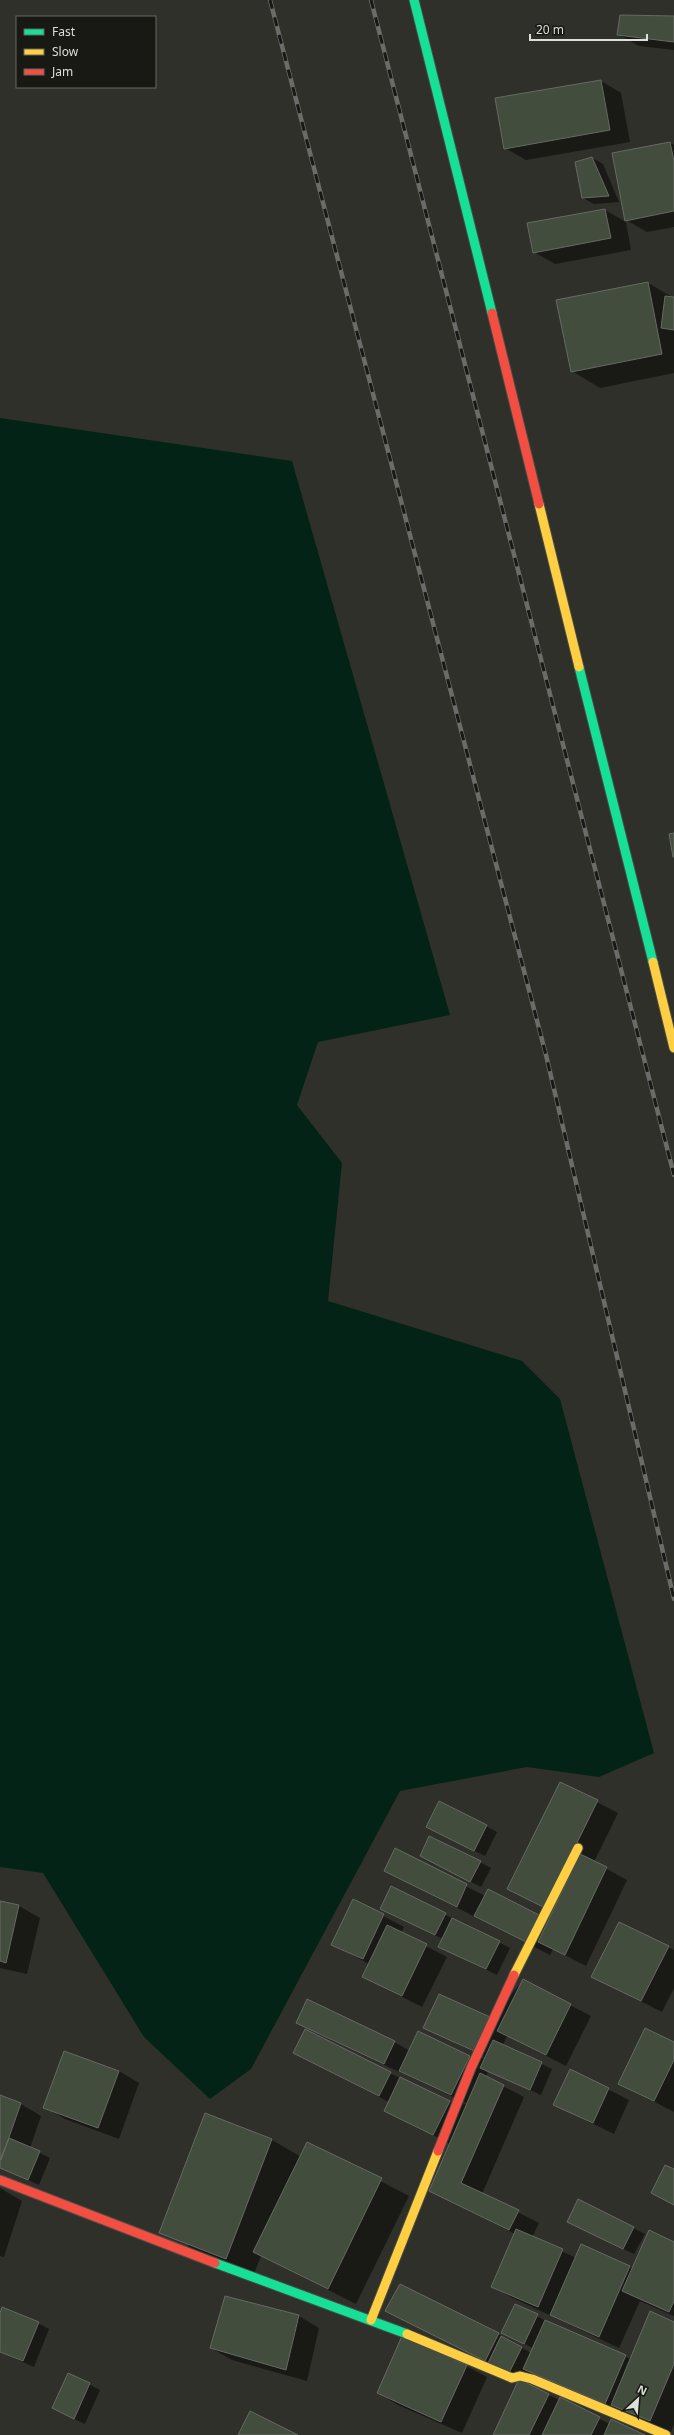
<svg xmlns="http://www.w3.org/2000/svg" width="674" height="2435" font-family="'Noto Sans',sans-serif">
  <rect width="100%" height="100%" fill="#2f302a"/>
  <path fill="#042317" d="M 0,418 L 292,461 L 450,1015 L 318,1042 L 297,1105 L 342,1163 L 328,1301 L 522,1361 L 560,1399 L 654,1753 L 599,1777 L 527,1767 L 400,1791 L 251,2069 L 210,2099 L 144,2037 L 43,1873 L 0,1867 Z"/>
  <path fill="#0007" d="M 674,17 L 674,50 L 639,46 L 618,34 Z
    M 601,81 L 621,93 L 630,142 L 526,160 L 505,148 Z
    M 670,143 L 674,145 L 674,227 L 647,232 L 626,220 Z
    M 592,158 L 603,164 L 619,202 L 594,204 L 583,198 Z
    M 605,210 L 626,222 L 631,250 L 555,264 L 534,252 Z
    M 648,283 L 674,298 L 674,373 L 600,388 L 572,371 Z
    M 560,1783 L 618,1813 L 594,1862 L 627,1880 L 586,1966 L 553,1949 L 550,1955 L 385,1871 L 395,1850 L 485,1896 L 542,1918 L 553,1913 L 508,1889 Z
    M 440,1802 L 497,1832 L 485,1856 L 427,1827 Z
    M 432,1862 L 480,1862 L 491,1868 L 481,1887 Z
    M 391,1887 L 510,1948 L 497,1975 L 450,1952 L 443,1939 L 392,1915 Z
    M 353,1900 L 404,1927 L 401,1933 L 447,1957 L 422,2007 L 363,1977 L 369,1964 L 332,1944 Z
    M 0,1902 L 19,1906 L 40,1918 L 27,1974 L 0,1968 Z
    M 668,1947 L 674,1950 L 674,1988 L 662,2012 L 593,1977 Z
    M 523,1981 L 591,2016 L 566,2066 L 507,2036 L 503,2045 L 552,2069 L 541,2095 L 488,2071 L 486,2077 L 524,2097 L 482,2194 L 539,2223 L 532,2237 L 576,2258 L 633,2268 L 674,2243 L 674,2316 L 640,2301 L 619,2348 L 513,2298 L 492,2287 L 515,2234 L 430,2191 L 450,2144 L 385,2110 L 389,2102 L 294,2053 L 390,2073 L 449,2102 L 468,2104 L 318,2034 L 297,2022 L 394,2042 L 410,2051 L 486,2058 L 425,2028 L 490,2018 Z
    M 674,2043 L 674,2112 L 619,2083 Z
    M 570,2070 L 629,2100 L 614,2134 L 554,2105 Z
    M 119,2071 L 139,2083 L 119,2139 L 65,2119 L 45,2107 Z
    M 0,2096 L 21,2104 L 41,2116 L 30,2148 L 50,2158 L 39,2185 L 0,2167 Z
    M 206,2115 L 272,2140 L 301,2157 L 307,2143 L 409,2196 L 356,2304 L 261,2256 L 254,2274 L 188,2248 Z
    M 0,2188 L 22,2201 L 4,2257 L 0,2256 Z
    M 579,2200 L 645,2234 L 634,2254 L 579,2228 Z
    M 226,2297 L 299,2316 L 319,2328 L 307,2381 L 232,2360 L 211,2348 Z
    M 515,2305 L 548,2322 L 631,2359 L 674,2323 L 674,2424 L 671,2432 L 520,2378 L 387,2311 L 498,2334 L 531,2353 L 533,2348 L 502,2333 Z
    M 0,2316 L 38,2323 L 49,2329 L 34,2367 L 0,2352 Z
    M 466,2366 L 487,2377 L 462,2433 L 398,2405 L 378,2393 Z
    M 69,2374 L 100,2390 L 85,2424 L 64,2414 Z
    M 519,2381 L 610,2424 L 642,2435 L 494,2435 Z"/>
  <path fill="#424d3d" stroke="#676964" d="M 620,15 L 674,16 L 674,42 L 617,35 Z
    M 601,80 L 610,130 L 504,149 L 495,98 Z
    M 670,142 L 674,161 L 674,211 L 625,221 L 612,153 Z
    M 592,157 L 609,196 L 582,198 L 575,162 Z
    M 605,209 L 611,238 L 533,253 L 527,223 Z
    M 648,282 L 662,354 L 571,372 L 556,300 Z
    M 665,296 L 674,297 L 674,330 L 661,328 Z
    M 674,833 L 674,857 L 673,857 L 669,834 Z
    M 560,1782 L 598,1800 L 545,1908 L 507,1889 Z
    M 439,1801 L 487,1825 L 474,1851 L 426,1827 Z
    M 429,1836 L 481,1861 L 470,1882 L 420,1856 Z
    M 395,1848 L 467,1884 L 457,1907 L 384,1871 Z
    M 580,1854 L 607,1867 L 565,1955 L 538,1942 Z
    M 391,1886 L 446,1913 L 435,1935 L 380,1909 Z
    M 488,1889 L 543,1917 L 530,1944 L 474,1916 Z
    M 353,1899 L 384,1914 L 363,1959 L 331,1945 Z
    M 0,1901 L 19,1905 L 6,1963 L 0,1961 Z
    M 452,1918 L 500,1941 L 486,1969 L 438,1947 Z
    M 619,1922 L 669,1946 L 641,2001 L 591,1977 Z
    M 387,1925 L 427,1944 L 402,1996 L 362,1977 Z
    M 523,1979 L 571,2004 L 546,2055 L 497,2031 Z
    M 439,1994 L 490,2017 L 474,2051 L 423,2028 Z
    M 307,1999 L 395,2041 L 384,2064 L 296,2023 Z
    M 645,2028 L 674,2042 L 674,2060 L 654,2101 L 618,2084 Z
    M 305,2029 L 391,2072 L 379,2096 L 293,2053 Z
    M 418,2031 L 470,2056 L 451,2095 L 399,2071 Z
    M 493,2040 L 542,2062 L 530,2090 L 480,2068 Z
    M 64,2051 L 119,2071 L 98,2128 L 43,2108 Z
    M 570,2069 L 609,2088 L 593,2123 L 553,2105 Z
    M 480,2073 L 504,2085 L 461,2183 L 519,2210 L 509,2230 L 429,2191 Z
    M 400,2077 L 450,2101 L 433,2135 L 384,2111 Z
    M 0,2095 L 21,2103 L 1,2160 L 0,2159 Z
    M 205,2113 L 272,2139 L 226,2259 L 159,2233 Z
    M 9,2138 L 40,2151 L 28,2180 L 0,2168 L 0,2160 Z
    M 307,2142 L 382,2178 L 328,2289 L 253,2252 Z
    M 665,2165 L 674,2169 L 674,2205 L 651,2193 Z
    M 578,2199 L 634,2227 L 623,2249 L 567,2222 Z
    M 516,2229 L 563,2249 L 538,2307 L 491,2287 Z
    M 649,2230 L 674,2242 L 674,2301 L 669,2312 L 622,2291 Z
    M 581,2244 L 630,2266 L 599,2337 L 550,2315 Z
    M 400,2284 L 499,2333 L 485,2361 L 385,2311 Z
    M 225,2296 L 299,2315 L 286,2370 L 210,2348 Z
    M 515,2304 L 538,2314 L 524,2344 L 501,2333 Z
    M 2,2307 L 39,2322 L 23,2361 L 0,2352 L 0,2313 Z
    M 650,2311 L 674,2322 L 674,2364 L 650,2421 L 611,2405 Z
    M 545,2320 L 626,2355 L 605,2404 L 523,2369 Z
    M 402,2336 L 467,2365 L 441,2422 L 377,2393 Z
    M 501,2336 L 522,2347 L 509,2373 L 488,2363 Z
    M 68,2373 L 90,2383 L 74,2419 L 52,2408 Z
    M 519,2379 L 549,2394 L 529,2435 L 493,2435 Z
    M 560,2397 L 600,2417 L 591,2435 L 542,2435 Z
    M 250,2411 L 298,2435 L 238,2435 Z
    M 611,2419 L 645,2435 L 604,2435 Z"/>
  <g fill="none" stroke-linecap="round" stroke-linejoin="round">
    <defs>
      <path id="fast" d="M 414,0 L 492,313
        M 579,667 L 653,962
        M 215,2263 L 407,2334"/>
      <path id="slow" d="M 539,504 L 579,667
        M 653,962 L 674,1048
        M 514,1975 L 578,1848
        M 371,2320 L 438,2151
        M 407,2334 L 512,2378 L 520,2376 L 532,2379 L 666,2435"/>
      <path id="jam" d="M 492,313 L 539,504
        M 438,2151 L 471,2068 L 514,1975
        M 0,2180 L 215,2263"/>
    </defs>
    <use href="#fast" stroke="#4a4c47" stroke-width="11"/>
    <use href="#slow" stroke="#4a4c47" stroke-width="11"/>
    <use href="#jam" stroke="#4a4c47" stroke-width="11"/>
    <use href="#fast" stroke="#16e098" stroke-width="9"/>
    <use href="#slow" stroke="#ffcf43" stroke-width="9"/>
    <use href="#jam" stroke="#f24e42" stroke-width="9"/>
    <defs>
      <path id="rail" d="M 270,0 L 546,1055 L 674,1599
        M 371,0 L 674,1175"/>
    </defs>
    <use href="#rail" stroke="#6b6c69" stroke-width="4.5"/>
    <use href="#rail" stroke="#181915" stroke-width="3" stroke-dasharray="9" stroke-linecap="butt"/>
  </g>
  <rect x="16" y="16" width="140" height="72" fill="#181915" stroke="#676863"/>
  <rect x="24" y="29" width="20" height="6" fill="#16e098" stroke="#676863"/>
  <text x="52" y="36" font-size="12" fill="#dddfd9">Fast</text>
  <rect x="24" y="49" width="20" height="6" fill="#ffcf43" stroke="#676863"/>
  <text x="52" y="56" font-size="12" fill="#dddfd9">Slow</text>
  <rect x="24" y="69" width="20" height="6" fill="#f24e42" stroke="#676863"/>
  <text x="52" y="76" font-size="12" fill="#dddfd9">Jam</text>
  <g transform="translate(638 2399) rotate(26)" stroke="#181915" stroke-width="3" paint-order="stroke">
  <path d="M0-3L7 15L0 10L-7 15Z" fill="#dddfd9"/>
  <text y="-6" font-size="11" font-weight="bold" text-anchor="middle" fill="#dddfd9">N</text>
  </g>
  <path d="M530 34v6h117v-6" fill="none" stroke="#dddfd9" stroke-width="2"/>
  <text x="536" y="34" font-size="12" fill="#dddfd9" stroke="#181915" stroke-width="3" paint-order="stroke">20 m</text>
</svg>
